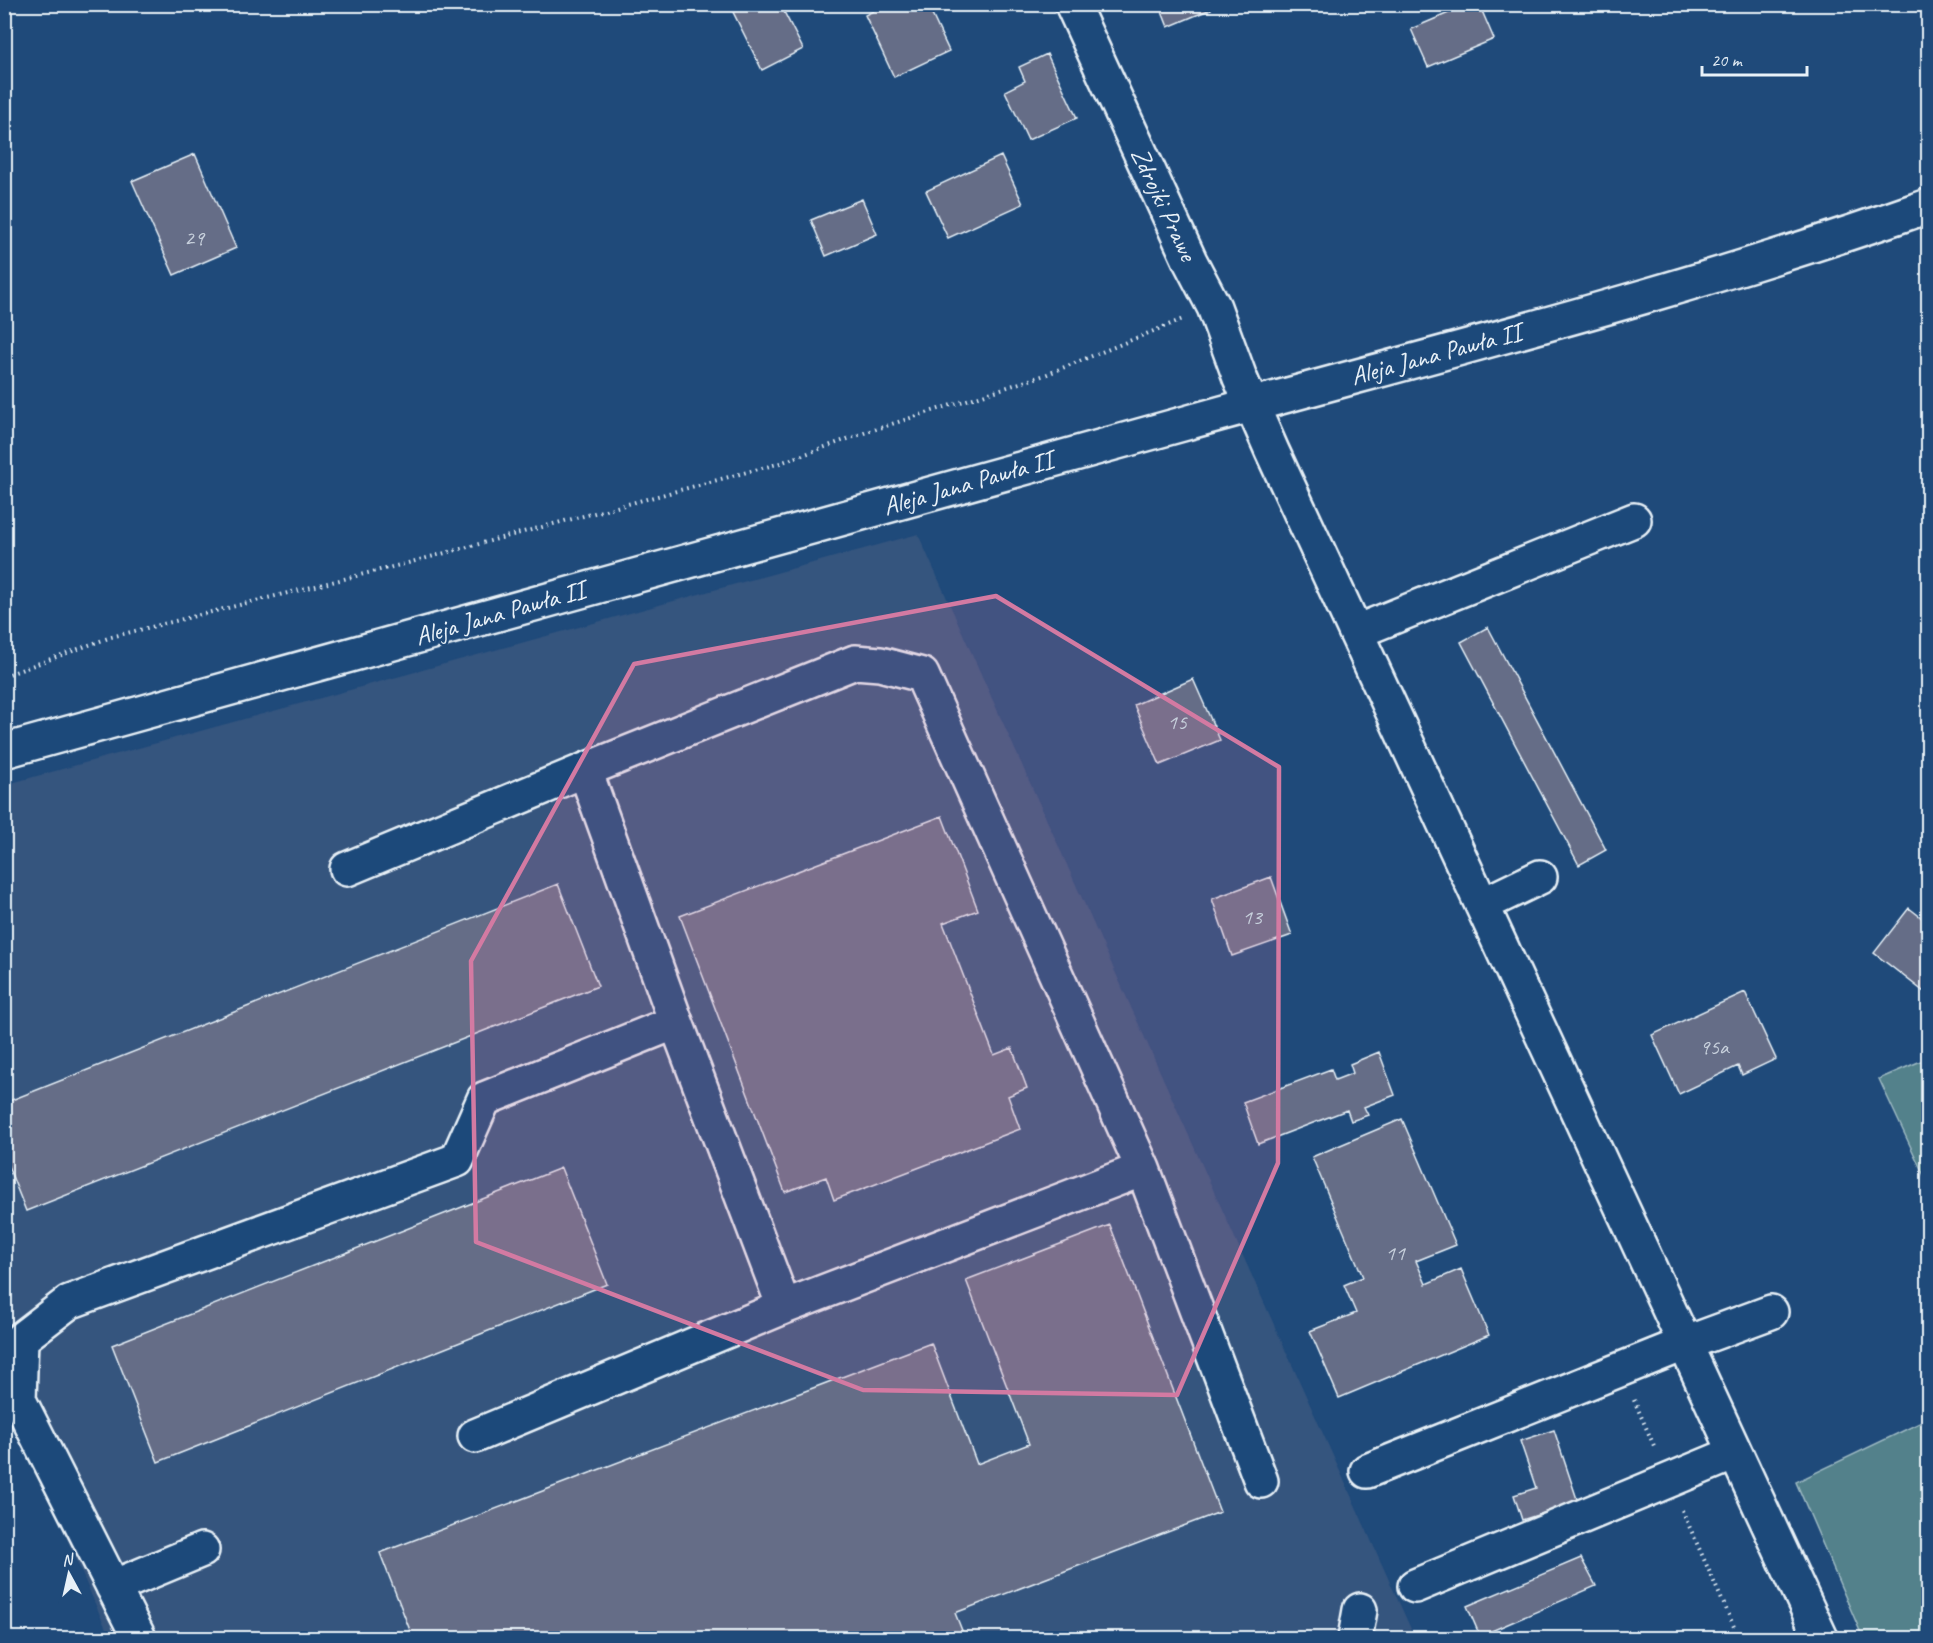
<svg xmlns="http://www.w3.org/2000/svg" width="1933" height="1643" font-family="Caveat,sans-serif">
  <rect width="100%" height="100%" fill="#1f4a7a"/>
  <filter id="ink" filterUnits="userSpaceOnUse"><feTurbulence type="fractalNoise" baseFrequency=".0167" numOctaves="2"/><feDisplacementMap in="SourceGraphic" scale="12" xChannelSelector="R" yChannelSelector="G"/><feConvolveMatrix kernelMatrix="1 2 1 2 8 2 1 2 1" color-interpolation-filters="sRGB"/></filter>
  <g filter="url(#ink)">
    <path fill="#34547e" d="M 918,534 L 1411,1629 L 1409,1638 L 110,1638 L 5,1396 L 4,785 Z"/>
    <path fill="#52818b" stroke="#9db9c2" stroke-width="1.5" d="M 1928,1058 L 1928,1184 L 1879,1079 Z
      M 1928,1419 L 1928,1638 L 1863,1638 L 1796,1482 Z"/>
    <path fill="#656d87" stroke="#e8f1f8" stroke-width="1.5" d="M 748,4 L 780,4 L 803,49 L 762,70 L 733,12 Z
      M 887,4 L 927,4 L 949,51 L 894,77 L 865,15 Z
      M 1159,4 L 1209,4 L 1211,9 L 1168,27 Z
      M 1470,4 L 1479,4 L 1494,39 L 1428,67 L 1411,29 Z
      M 1047,54 L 1077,118 L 1028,140 L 1005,91 L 1025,81 L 1019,67 Z
      M 195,154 L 236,248 L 174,275 L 132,181 Z
      M 1001,156 L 1023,204 L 948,238 L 926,191 Z
      M 862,199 L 877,234 L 826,256 L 811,220 Z
      M 1488,627 L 1606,850 L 1579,865 L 1461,642 Z
      M 1193,679 L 1220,740 L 1160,765 L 1134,705 Z
      M 942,816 L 978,910 L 943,923 L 994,1055 L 1012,1048 L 1027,1088 L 1008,1096 L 1020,1129 L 834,1200 L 826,1177 L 785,1192 L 680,916 Z
      M 1271,877 L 1292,935 L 1232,956 L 1212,899 Z
      M 558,884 L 598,986 L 26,1211 L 4,1156 L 4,1103 Z
      M 1909,908 L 1922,918 L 1928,913 L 1928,995 L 1874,953 Z
      M 1745,992 L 1776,1059 L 1742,1075 L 1738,1066 L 1679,1094 L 1652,1035 Z
      M 1379,1052 L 1395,1095 L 1364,1107 L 1368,1115 L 1351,1121 L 1347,1110 L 1258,1144 L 1243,1102 L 1331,1069 L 1335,1080 L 1353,1073 L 1350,1064 Z
      M 1402,1119 L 1456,1245 L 1416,1261 L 1426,1284 L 1461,1269 L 1489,1335 L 1339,1398 L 1310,1331 L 1356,1313 L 1344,1285 L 1363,1277 L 1312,1157 Z
      M 561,1168 L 607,1284 L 158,1462 L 112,1345 Z
      M 1110,1225 L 1220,1512 L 955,1613 L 965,1638 L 413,1638 L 380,1553 L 931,1343 L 977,1464 L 1029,1444 L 966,1280 Z
      M 1554,1430 L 1578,1502 L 1522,1520 L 1514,1495 L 1536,1488 L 1520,1441 Z
      M 1581,1558 L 1596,1586 L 1480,1636 L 1467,1606 Z"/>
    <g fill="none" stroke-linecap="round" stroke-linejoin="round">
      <defs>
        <path id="minor" d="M 1072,4 L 1190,261 L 1214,307 L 1240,378 L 1272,451 L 1821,1638
          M 1356,632 L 1634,520
          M 347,869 L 585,770
          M 1482,905 L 1540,877
          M 676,1022 L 585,770 L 855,662 L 880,664 L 922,675 L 1143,1169
          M 475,1436 L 784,1307
          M 1367,1471 L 1684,1344 L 1771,1312
          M 1415,1586 L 1735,1453
          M 113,1587 L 202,1550
          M 139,1638 L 19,1400 L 21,1339 L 69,1302 L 457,1160 L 484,1099 L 676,1022 L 784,1307 L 1143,1169 L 1261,1481
          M 1355,1638 L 1360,1610"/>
        <path id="major" d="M 4,751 C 398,642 792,532 1186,423 C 1434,354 1685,292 1928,206"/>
      </defs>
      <use href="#minor" stroke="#e8f1f8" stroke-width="38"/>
      <use href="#major" stroke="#e8f1f8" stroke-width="38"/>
      <path stroke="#e8f1f8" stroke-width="4" stroke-dasharray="1.5 4.5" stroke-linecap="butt" d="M 4,676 L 111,637 L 408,563 L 777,464 L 870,431 L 1045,375 L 1183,319
        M 1634,1400 L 1655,1448
        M 1682,1510 L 1739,1638"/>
      <use href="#minor" stroke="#1f4a7a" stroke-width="33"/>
      <use href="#major" stroke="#1f4a7a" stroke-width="33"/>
    </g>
  </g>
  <path fill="#d37aa2" fill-opacity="0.2" stroke="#d37aa2" stroke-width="4.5" stroke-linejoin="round" d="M 996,596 L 1279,767 L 1278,1163 L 1177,1395 L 863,1390 L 476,1242 L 471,961 L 634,664 Z"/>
  <g text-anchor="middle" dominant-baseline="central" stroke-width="4.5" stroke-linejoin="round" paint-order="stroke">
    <g font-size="22" fill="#c7d0dc">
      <text x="194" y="238">29</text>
      <text x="1177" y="722">15</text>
      <text x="1252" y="917">13</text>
      <text x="1714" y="1047">95a</text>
      <text x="1395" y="1253">11</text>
    </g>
    <g font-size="26" fill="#e8f1f8" stroke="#1f4a7a">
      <text transform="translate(1164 204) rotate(65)">Zdrojki Prawe</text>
      <text transform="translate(1436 354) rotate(-15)">Aleja Jana Pawła II</text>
      <text transform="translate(968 483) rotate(-16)">Aleja Jana Pawła II</text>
      <text transform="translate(500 613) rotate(-16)">Aleja Jana Pawła II</text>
    </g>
  </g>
  <rect width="1933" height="1643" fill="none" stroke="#1f4a7a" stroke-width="24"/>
  <rect x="12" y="12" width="1909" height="1619" fill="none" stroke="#e8f1f8" stroke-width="2" filter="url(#ink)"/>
  <g transform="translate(69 1574) rotate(352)" stroke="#1f4a7a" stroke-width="4.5" paint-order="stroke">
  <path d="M0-4.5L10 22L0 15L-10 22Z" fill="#e8f1f8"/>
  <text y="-9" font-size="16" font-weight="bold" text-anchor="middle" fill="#e8f1f8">N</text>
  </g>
  <path d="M1702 66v9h105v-9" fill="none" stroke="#e8f1f8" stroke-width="3"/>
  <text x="1711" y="66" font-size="18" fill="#e8f1f8" stroke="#1f4a7a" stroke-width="4.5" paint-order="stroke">20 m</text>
</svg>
